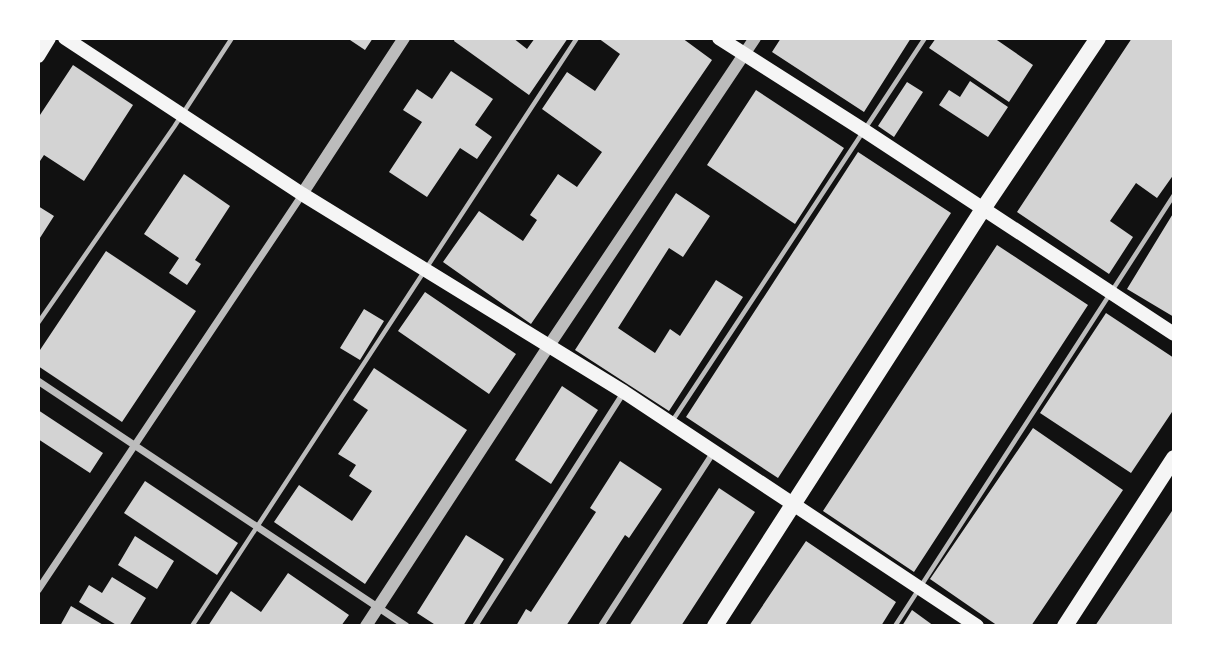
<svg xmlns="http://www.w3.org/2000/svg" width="1212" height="664" font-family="'Times New Roman',serif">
  <rect width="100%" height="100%" fill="#111"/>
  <path fill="#d3d3d3" d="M 347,38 L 373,38 L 365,50 Z
    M 455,38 L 513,38 L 527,49 L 535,38 L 568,38 L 529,95 L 454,41 Z
    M 598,38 L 682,38 L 712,60 L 531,324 L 443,262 L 479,211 L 523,241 L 537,220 L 530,215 L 558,174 L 577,187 L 602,152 L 542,109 L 567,72 L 595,91 L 620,54 Z
    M 781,38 L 911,38 L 864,112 L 772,52 Z
    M 936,38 L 994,38 L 1033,65 L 1009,102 L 929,48 Z
    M 1132,38 L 1174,38 L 1174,174 L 1157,198 L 1136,183 L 1110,221 L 1133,237 L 1109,274 L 1017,212 Z
    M 73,65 L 133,105 L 84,181 L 44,155 L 38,164 L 38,118 Z
    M 451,71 L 493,99 L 475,125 L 492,137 L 477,159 L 460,148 L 427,197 L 389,172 L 422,122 L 403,110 L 417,89 L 432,99 Z
    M 970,81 L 1008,107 L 988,137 L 939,105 L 949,90 L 960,97 Z
    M 907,82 L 923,92 L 894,137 L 878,126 Z
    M 756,90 L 844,148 L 795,224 L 707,165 Z
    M 858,152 L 951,213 L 778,478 L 686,417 Z
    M 184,174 L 230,206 L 195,260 L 201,264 L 187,285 L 169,273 L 179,258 L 144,234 Z
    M 676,193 L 710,216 L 683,257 L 669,248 L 618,328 L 655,353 L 670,329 L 680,336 L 716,280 L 743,297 L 669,411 L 575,350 Z
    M 38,206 L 54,216 L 38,241 Z
    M 1174,212 L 1174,317 L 1127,289 Z
    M 997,245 L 1088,305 L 914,572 L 823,511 Z
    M 106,251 L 196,311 L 122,422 L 38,366 L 38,353 Z
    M 425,292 L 516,354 L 489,394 L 398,331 Z
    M 364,309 L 384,321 L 360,360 L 340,348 Z
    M 1106,313 L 1174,358 L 1174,409 L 1131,473 L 1040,413 Z
    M 374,368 L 467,430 L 365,584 L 274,522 L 299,485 L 352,521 L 372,491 L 349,476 L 356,465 L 338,454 L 368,410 L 353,400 Z
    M 562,386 L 598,410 L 551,484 L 515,460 Z
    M 38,410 L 103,453 L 90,473 L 38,439 Z
    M 1033,428 L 1123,490 L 1031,626 L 998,626 L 930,579 Z
    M 620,461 L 662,489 L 629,538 L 625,535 L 566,626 L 516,626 L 526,609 L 531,612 L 596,512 L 590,508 Z
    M 145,481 L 238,543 L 217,575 L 124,513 Z
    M 719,488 L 755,512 L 681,626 L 629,626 Z
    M 1174,508 L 1174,626 L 1095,626 Z
    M 466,535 L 504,559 L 463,626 L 437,626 L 417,613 Z
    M 135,536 L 174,561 L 157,589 L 118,565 Z
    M 806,541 L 896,602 L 881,626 L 749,626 Z
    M 288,573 L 349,615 L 341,626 L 208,626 L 231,591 L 261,612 Z
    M 112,577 L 146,598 L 129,626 L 118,626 L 79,602 L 89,585 L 102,593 Z
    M 71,606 L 105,626 L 60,626 Z
    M 912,610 L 934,626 L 902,626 Z"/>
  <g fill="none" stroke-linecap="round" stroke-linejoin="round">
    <path stroke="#bcbcbc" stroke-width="4.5" d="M 38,323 L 174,127 L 232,38
      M 673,420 L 925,38
      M 192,626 L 577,38
      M 895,626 L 1174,195"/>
    <path stroke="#bcbcbc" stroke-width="6" d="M 475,626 L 624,392
      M 601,626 L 713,453"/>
    <path stroke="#bcbcbc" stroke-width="7" d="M 38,381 L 406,626
      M 38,590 L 302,195"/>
    <path stroke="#bcbcbc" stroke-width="12" d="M 302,194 L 404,38
      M 366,626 L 548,347 L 755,38"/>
    <path stroke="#f5f5f5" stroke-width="14" d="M 65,38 L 302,194 L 624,392 L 977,626
      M 719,38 L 865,131 L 1174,334
      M 38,56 L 49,38"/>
    <path stroke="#f5f5f5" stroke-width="16" d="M 715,626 L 983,209 L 1098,38
      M 1065,626 L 1174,458"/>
  </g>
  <rect width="1212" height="664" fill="none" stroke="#ffffff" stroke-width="80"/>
</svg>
